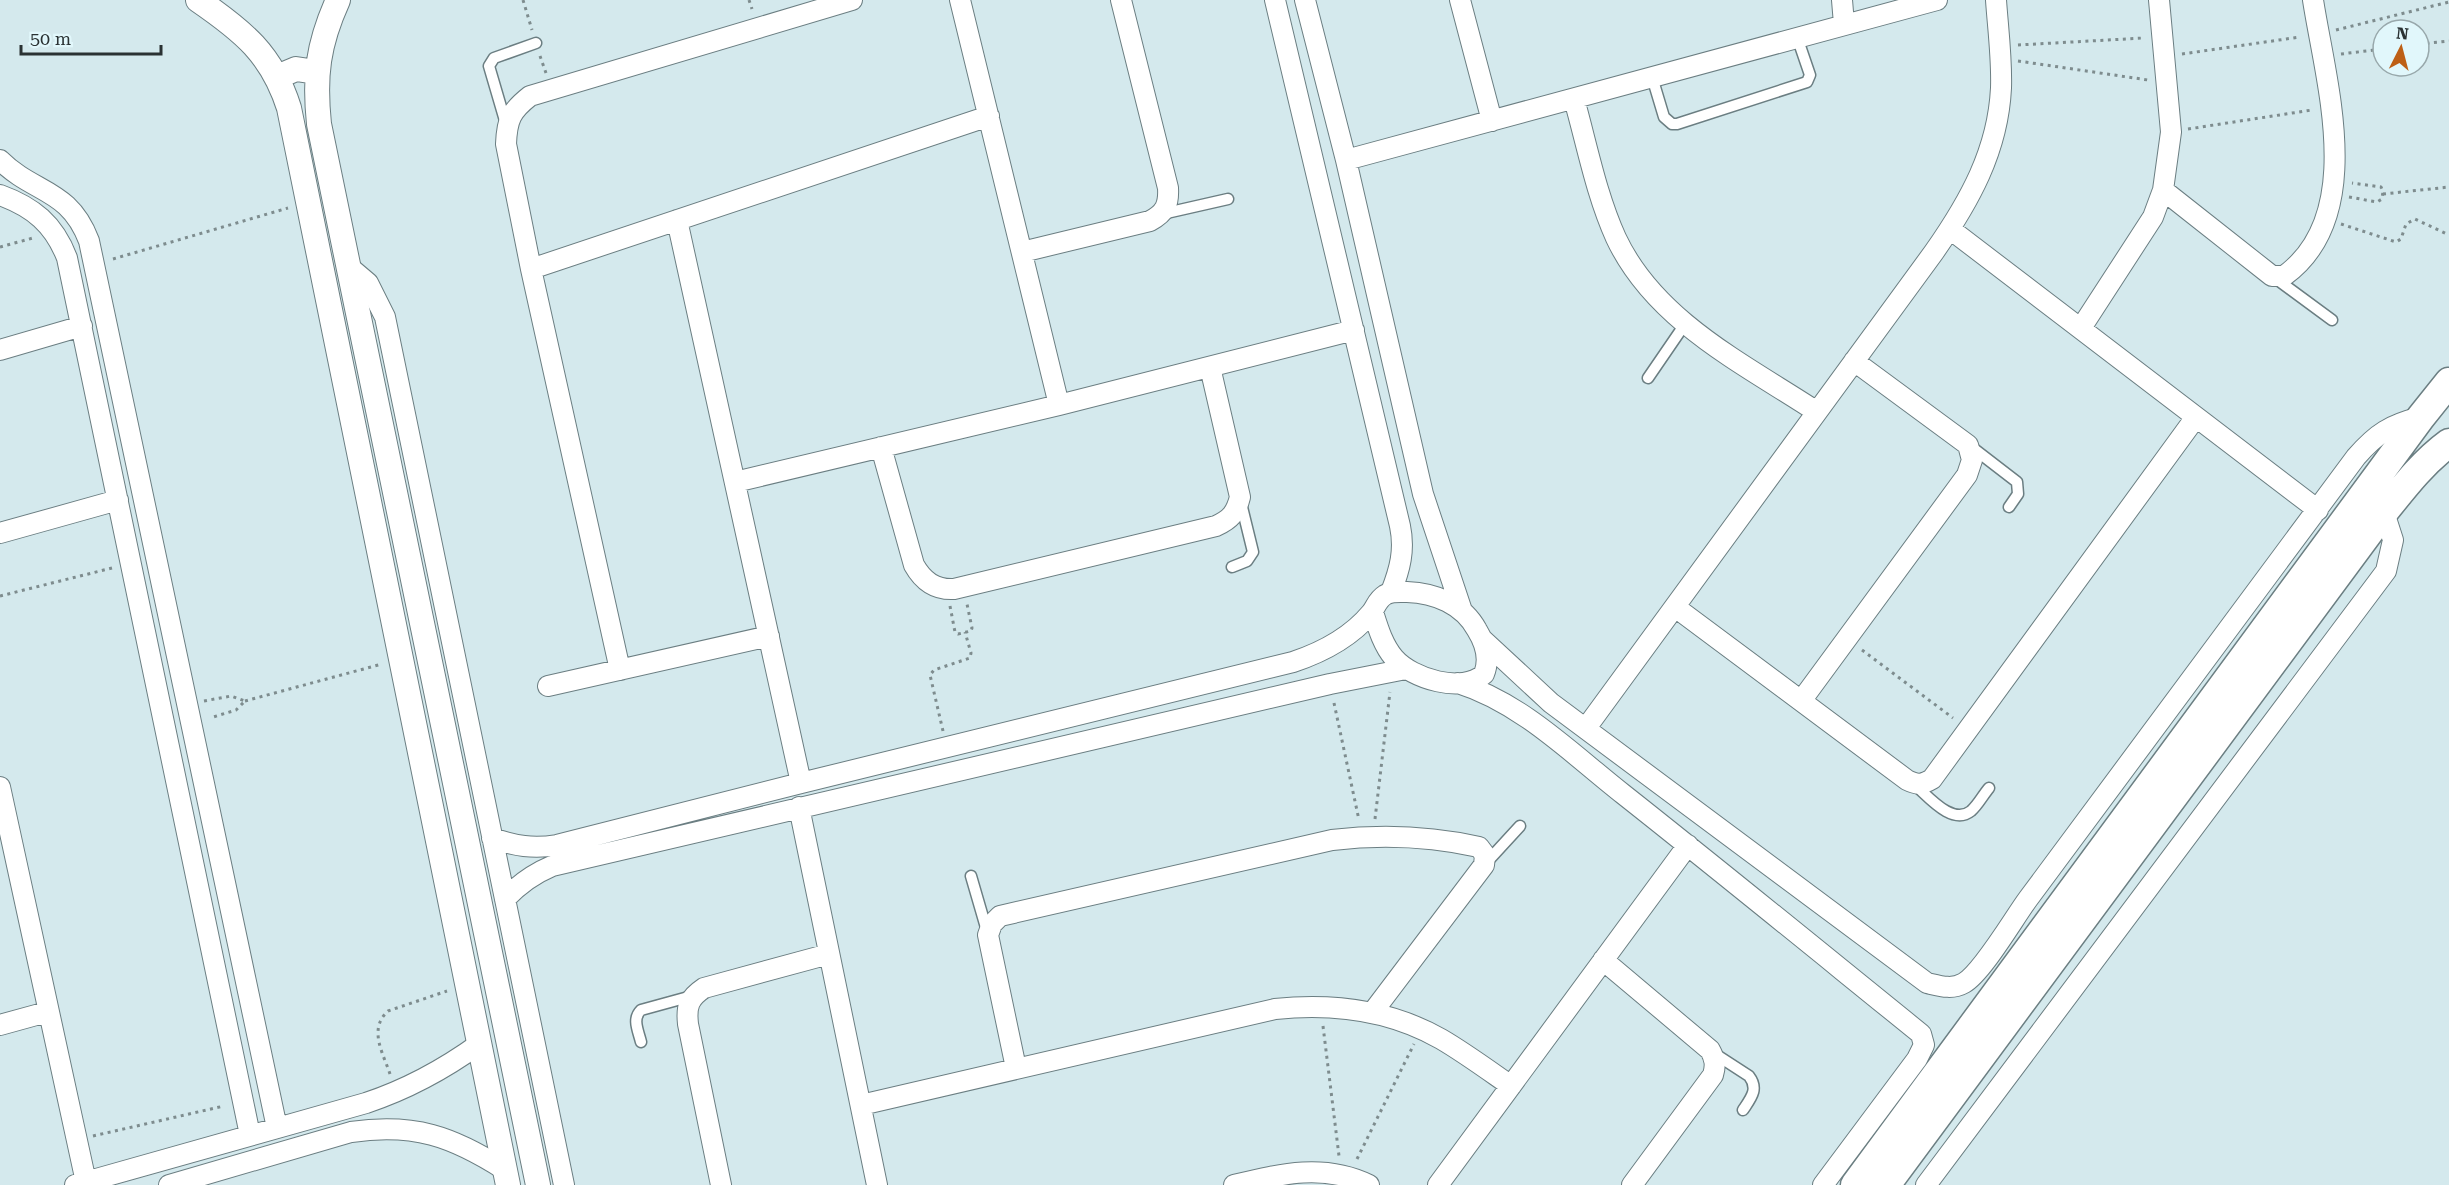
<svg xmlns="http://www.w3.org/2000/svg" width="2449" height="1185" font-family="'Roboto Serif',serif">
  <rect width="100%" height="100%" fill="#d4e9ed"/>
  <g fill="none" stroke-linecap="round" stroke-linejoin="round">
    <defs>
      <path id="service" d="M 1652,77 L 1664,117 L 1672,124 L 1677,124 L 1807,82 L 1810,75 L 1797,37
        M 506,124 L 489,66 L 494,58 L 536,43
        M 1162,214 L 1228,199
        M 2275,278 L 2332,320
        M 1648,378 L 1685,324
        M 1969,445 L 2017,482 L 2018,494 L 2009,507
        M 1232,567 L 1247,561 L 1253,552 L 1241,503
        M 1915,785 C 1928,796 1952,826 1971,811 C 1978,805 1983,795 1989,788
        M 1486,863 L 1520,826
        M 971,876 L 987,931
        M 641,1042 C 638,1030 632,1019 641,1010 L 692,996
        M 1712,1052 L 1749,1076 C 1759,1089 1751,1098 1743,1110"/>
      <path id="minor" d="M 960,0 L 1059,405
        M 1275,0 L 1400,526 C 1405,550 1400,569 1391,592
        M 1305,0 L 1346,160 L 1423,494 L 1462,611
        M 1460,0 L 1492,121
        M 1842,0 L 1844,24
        M 1574,99 C 1587,145 1596,194 1616,238 C 1655,321 1744,364 1817,412
        M 0,160 C 34,194 69,188 89,241 L 277,1128
        M 1346,160 L 1937,0
        M 2163,190 L 2272,276 L 2284,276 C 2367,216 2326,84 2313,0
        M 0,195 C 33,207 54,224 67,258 L 250,1135
        M 677,220 L 801,783
        M 1950,229 L 2318,510
        M 1022,252 L 1150,221 C 1165,213 1169,205 1168,188 L 1121,0
        M 348,266 L 368,283 L 385,317 L 564,1185
        M 531,269 L 989,116
        M 2081,328 L 2153,217 L 2163,190 L 2171,132 L 2159,0
        M 0,350 L 82,326
        M 881,447 L 914,565 C 923,581 935,590 954,589 L 1216,526 C 1231,519 1236,513 1240,497 L 1210,367
        M 735,482 L 1059,405 L 1354,330
        M 0,533 L 118,500
        M 1675,607 L 1907,780 C 1917,785 1922,785 1932,779 L 2196,417
        M 1482,639 L 1551,703 L 1927,983 C 1940,986 1952,990 1964,983 C 1982,973 2014,918 2028,899 L 2356,457 C 2377,433 2390,425 2421,417
        M 620,670 L 531,269 L 506,144 C 507,119 511,111 530,96 L 852,0
        M 1458,683 C 1522,703 1572,754 1623,794 C 1723,873 1822,954 1921,1034 L 1924,1045 L 1917,1059 L 1823,1185
        M 548,686 L 769,636
        M 1801,701 L 1967,475 L 1972,460 L 1968,445 L 1854,361
        M 1586,728 L 1934,252 C 1969,202 1998,151 2001,88 C 2002,58 1998,29 1996,0
        M 0,787 L 86,1182
        M 799,807 L 877,1185
        M 492,838 C 515,846 533,849 557,845 L 801,783 L 1293,662 C 1323,652 1351,637 1371,613 C 1376,607 1377,600 1385,595 C 1391,591 1399,592 1407,592 C 1435,593 1463,604 1477,630 C 1485,643 1490,659 1484,674 C 1463,694 1412,679 1394,658 C 1383,645 1378,628 1373,612
        M 505,899 C 519,884 533,874 552,866 L 1330,684 L 1406,669
        M 1603,960 L 1710,1050 C 1715,1059 1716,1065 1713,1075 L 1632,1185
        M 0,1025 L 47,1012
        M 1016,1068 L 988,935 L 992,924 L 1000,916 L 1332,840 C 1382,834 1430,836 1479,847 L 1485,855 L 1484,865 L 1372,1013
        M 861,1105 L 1275,1009 C 1333,1003 1390,1010 1441,1039 C 1465,1053 1488,1070 1511,1086
        M 75,1185 L 366,1103 C 408,1089 443,1070 479,1044
        M 169,1185 L 351,1132 C 414,1123 452,1136 505,1170
        M 721,1185 L 688,1024 C 686,1006 689,998 704,988 L 829,954
        M 1234,1185 C 1280,1174 1324,1163 1369,1185
        M 1438,1185 L 1688,845
        M 1926,1185 L 2386,571 L 2393,540 L 2384,512"/>
      <path id="tertiary" d="M 198,0 C 243,31 272,54 289,108 L 508,1185
        M 338,0 C 318,44 314,76 319,124 L 538,1185
        M 277,77 L 296,69 L 316,72"/>
      <path id="secondary" d="M 1855,1185 L 2421,417 L 2449,382
        M 1886,1185 L 2384,512 C 2404,487 2423,462 2449,443"/>
    </defs>
    <use href="#service" stroke="#6b7e82" stroke-width="13"/>
    <use href="#minor" stroke="#6b7e82" stroke-width="22"/>
    <use href="#tertiary" stroke="#6b7e82" stroke-width="26"/>
    <use href="#secondary" stroke="#6b7e82" stroke-width="31"/>
    <path stroke="#7e8c8e" stroke-width="3" stroke-dasharray="3 4.5" stroke-linecap="butt" d="M 523,0 L 532,30
      M 749,0 L 752,9
      M 2336,30 L 2449,2
      M 2419,44 L 2449,41
      M 2018,45 L 2143,38
      M 2182,54 L 2300,37
      M 2341,54 L 2383,49
      M 540,56 L 546,73
      M 2018,61 L 2148,80
      M 2188,129 L 2312,110
      M 2383,194 L 2449,187
      M 2349,197 L 2377,202 L 2382,199 L 2383,191 L 2381,187 L 2352,183
      M 2341,224 L 2396,242 L 2401,239 L 2406,224 L 2415,219 L 2449,235
      M 0,247 L 33,238
      M 113,259 L 288,208
      M 0,596 L 112,568
      M 950,606 L 955,632 L 958,634 L 971,631 L 972,628 L 967,604
      M 1862,650 L 1953,718
      M 204,701 L 231,696 L 245,701 L 236,710 L 210,718
      M 245,701 L 382,664
      M 1334,703 L 1359,820
      M 943,731 L 930,675 L 934,670 L 970,658 L 971,653 L 965,632
      M 1375,819 L 1390,692
      M 1323,1026 L 1339,1156
      M 390,1074 C 383,1053 368,1029 388,1011 L 447,991
      M 93,1136 L 224,1106
      M 1357,1159 L 1414,1044"/>
    <use href="#service" stroke="#fff" stroke-width="10"/>
    <use href="#minor" stroke="#fff" stroke-width="20"/>
    <use href="#tertiary" stroke="#fff" stroke-width="24"/>
    <use href="#secondary" stroke="#fff" stroke-width="28"/>
  </g>
  <g transform="translate(2401 48) rotate(6)"><circle r="28" fill="#e1f7fb" stroke="#98a8ab" stroke-width="1.5"/>
  <path d="M0-4.5L10 22L0 15L-10 22Z" fill="#bd5f15"/>
  <text y="-9" font-size="16" font-weight="bold" text-anchor="middle" fill="#2a3233">N</text>
  </g>
  <path d="M21 45v9h140v-9" fill="none" stroke="#2a3233" stroke-width="3"/>
  <text x="30" y="45" font-size="18" fill="#2a3233" stroke="#e1f7fb" stroke-width="4.5" paint-order="stroke">50 m</text>
</svg>
